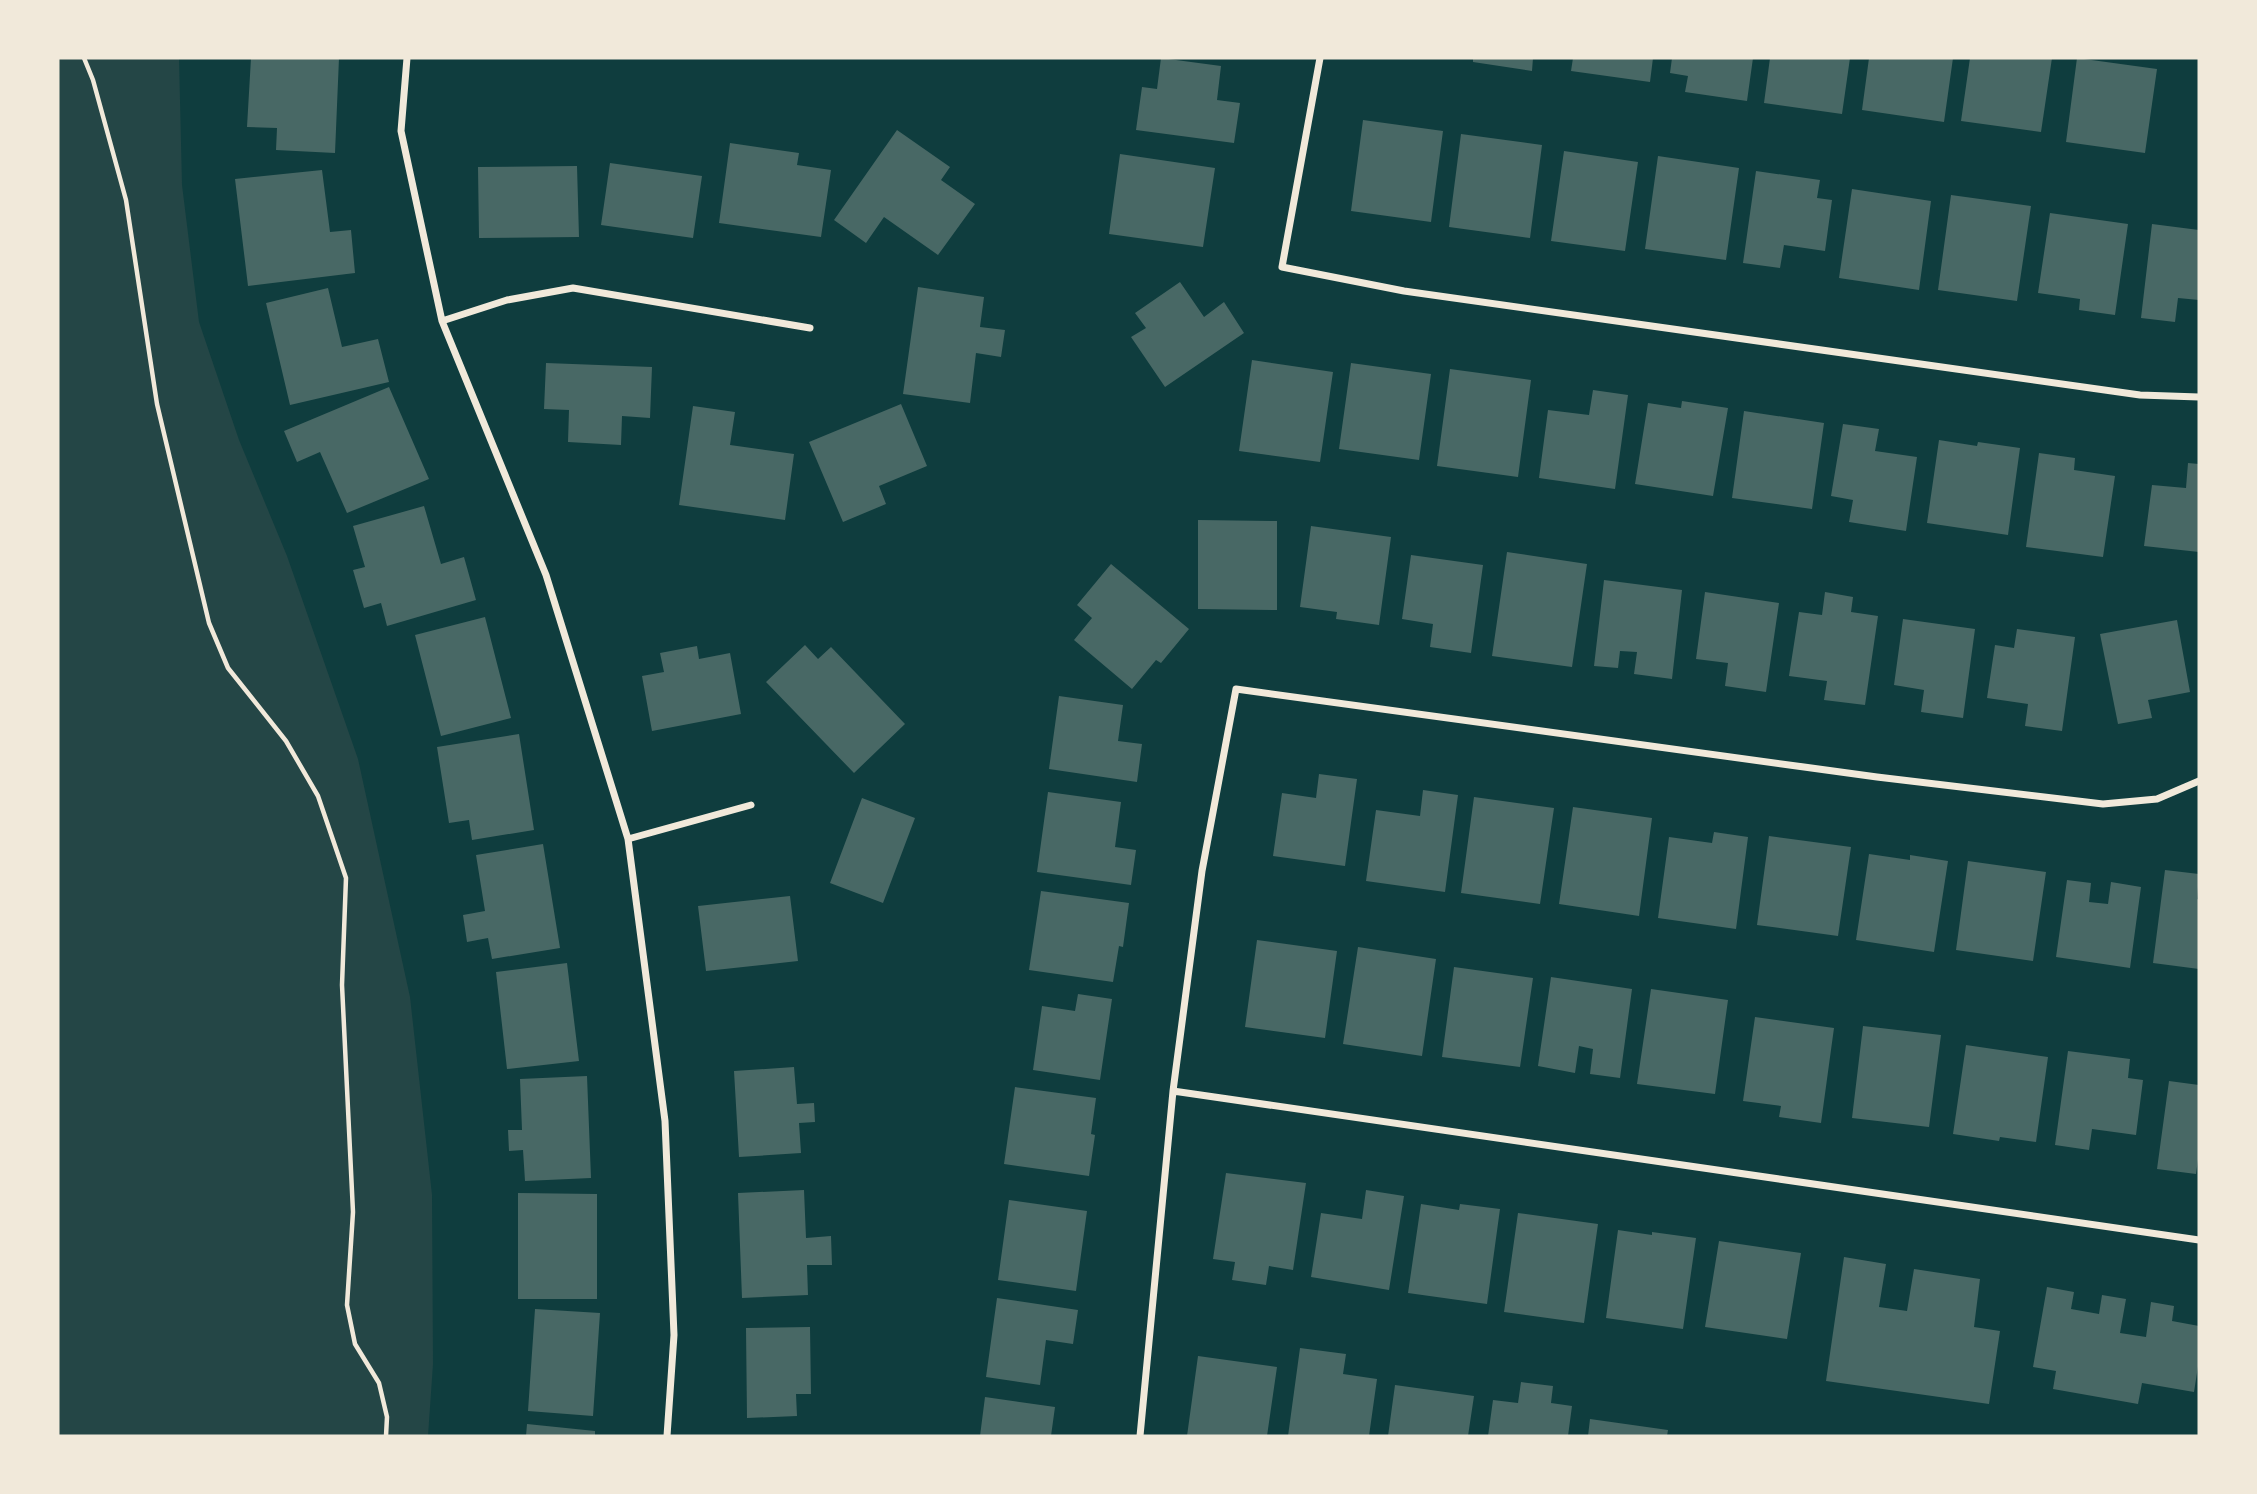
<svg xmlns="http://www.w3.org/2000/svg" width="2257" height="1494" font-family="Mulish,sans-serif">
  <rect width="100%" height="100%" fill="#0f3d3e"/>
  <path fill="#244646" d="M 58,58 L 179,58 L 182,185 L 199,322 L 239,440 L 287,556 L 358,759 L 410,997 L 432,1195 L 433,1364 L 428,1436 L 58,1436 Z"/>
  <path fill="#486865" d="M 251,58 L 339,58 L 335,153 L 276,150 L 277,128 L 247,127 Z
    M 1161,58 L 1221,66 L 1217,100 L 1240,103 L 1234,143 L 1136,130 L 1142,87 L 1157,89 Z
    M 1473,58 L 1533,58 L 1532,71 L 1473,62 Z
    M 1573,58 L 1653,58 L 1650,82 L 1571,71 Z
    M 1672,58 L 1753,58 L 1747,101 L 1685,92 L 1688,76 L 1670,73 Z
    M 1770,58 L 1850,58 L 1842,114 L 1764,103 Z
    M 1869,58 L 1953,58 L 1944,122 L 1862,110 Z
    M 1970,58 L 2052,58 L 2041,132 L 1961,121 Z
    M 2077,58 L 2157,69 L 2145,153 L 2066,142 Z
    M 1363,120 L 1443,131 L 1431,222 L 1351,211 Z
    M 897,130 L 950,167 L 941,180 L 975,204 L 938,255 L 884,217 L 866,243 L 834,220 Z
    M 1461,134 L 1542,145 L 1530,238 L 1449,227 Z
    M 730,143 L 799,153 L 797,165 L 831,170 L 821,237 L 719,223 Z
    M 1564,151 L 1638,162 L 1625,251 L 1551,241 Z
    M 1120,154 L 1215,168 L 1203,247 L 1109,234 Z
    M 1658,156 L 1739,168 L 1726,260 L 1645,249 Z
    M 610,163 L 702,176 L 693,238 L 601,225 Z
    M 577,166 L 579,237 L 479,238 L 478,167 Z
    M 322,170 L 330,232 L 351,230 L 355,273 L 248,286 L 235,179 Z
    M 1756,171 L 1820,180 L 1817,198 L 1832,200 L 1825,251 L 1784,245 L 1780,268 L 1743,263 Z
    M 1852,189 L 1931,201 L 1919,290 L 1839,278 Z
    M 1951,195 L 2031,206 L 2017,301 L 1938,290 Z
    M 2050,213 L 2128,224 L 2115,315 L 2079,310 L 2080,299 L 2038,293 Z
    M 2152,224 L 2199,230 L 2199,300 L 2178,298 L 2175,322 L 2141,318 Z
    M 1180,282 L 1204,317 L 1224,302 L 1244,333 L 1165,387 L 1131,337 L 1146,328 L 1135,313 Z
    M 918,287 L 984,297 L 980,327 L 1005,330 L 1001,357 L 976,353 L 970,403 L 903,394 Z
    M 328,288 L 342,347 L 378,339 L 389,382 L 290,405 L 266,303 Z
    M 1252,360 L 1333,372 L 1320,462 L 1239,451 Z
    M 546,363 L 652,367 L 650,418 L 622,416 L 621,445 L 568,442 L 569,410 L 544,409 Z
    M 1351,363 L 1431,374 L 1419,460 L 1339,449 Z
    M 1450,369 L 1531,380 L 1518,477 L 1437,466 Z
    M 389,387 L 429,479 L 347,513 L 320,452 L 297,462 L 284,431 Z
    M 1593,390 L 1628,395 L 1615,489 L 1539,478 L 1548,410 L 1589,415 Z
    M 1682,401 L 1728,408 L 1713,496 L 1635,484 L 1648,403 L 1681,408 Z
    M 901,404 L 927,466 L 879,486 L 886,504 L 843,522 L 809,442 Z
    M 693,406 L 735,412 L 730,445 L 794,454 L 785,520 L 679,505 Z
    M 1744,411 L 1824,423 L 1812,509 L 1732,498 Z
    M 1843,424 L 1879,429 L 1875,451 L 1917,457 L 1906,531 L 1849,522 L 1853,500 L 1831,496 Z
    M 1939,440 L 1977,446 L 1978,442 L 2020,448 L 2008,535 L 1927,523 Z
    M 2039,453 L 2075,458 L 2074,470 L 2115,476 L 2103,557 L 2026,547 Z
    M 2188,463 L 2199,464 L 2199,552 L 2144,546 L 2152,485 L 2186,488 Z
    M 424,506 L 441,564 L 464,557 L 476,600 L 387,626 L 381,603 L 364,608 L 353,570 L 365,567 L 353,526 Z
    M 1198,520 L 1277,521 L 1277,610 L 1198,609 Z
    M 1311,526 L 1391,537 L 1379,625 L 1336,619 L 1337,612 L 1300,607 Z
    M 1507,552 L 1587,564 L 1572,667 L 1492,656 Z
    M 1411,555 L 1483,565 L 1471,653 L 1430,647 L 1433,624 L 1402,619 Z
    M 1111,564 L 1189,629 L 1161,663 L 1156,660 L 1132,689 L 1074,640 L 1092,618 L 1077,605 Z
    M 1604,580 L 1682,590 L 1672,679 L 1634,674 L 1637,652 L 1620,651 L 1618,668 L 1594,666 Z
    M 1705,592 L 1779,603 L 1766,692 L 1725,686 L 1728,663 L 1696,659 Z
    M 1825,592 L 1853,597 L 1851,612 L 1878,616 L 1865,705 L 1824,700 L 1827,681 L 1789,676 L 1799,612 L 1822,615 Z
    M 485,617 L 511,718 L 441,736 L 415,635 Z
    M 1903,619 L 1975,629 L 1963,718 L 1921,712 L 1924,690 L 1894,685 Z
    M 2177,620 L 2190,692 L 2148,700 L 2152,718 L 2118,724 L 2100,634 Z
    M 2017,629 L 2075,637 L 2062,731 L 2025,726 L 2028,704 L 1987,698 L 1995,645 L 2014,648 Z
    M 805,645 L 818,659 L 831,647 L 905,724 L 854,773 L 766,682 Z
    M 697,646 L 699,659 L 730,653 L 741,714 L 652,731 L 642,676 L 664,672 L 660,653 Z
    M 1059,696 L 1123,705 L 1118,741 L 1142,744 L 1137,782 L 1049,769 Z
    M 519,734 L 534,830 L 472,840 L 469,820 L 449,823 L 437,747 Z
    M 1319,774 L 1357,779 L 1345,866 L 1273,856 L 1282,793 L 1316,798 Z
    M 1423,790 L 1458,795 L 1445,892 L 1366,881 L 1376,810 L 1420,816 Z
    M 1048,792 L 1121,802 L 1115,847 L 1136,850 L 1131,885 L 1037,872 Z
    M 1474,797 L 1554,808 L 1540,904 L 1461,893 Z
    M 862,798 L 915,818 L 883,903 L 830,883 Z
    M 1573,807 L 1652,818 L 1639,916 L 1559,904 Z
    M 1714,832 L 1748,837 L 1736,929 L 1658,918 L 1669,837 L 1712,843 Z
    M 1769,836 L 1851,847 L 1838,936 L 1757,925 Z
    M 543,844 L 560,948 L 492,959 L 488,938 L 467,942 L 463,915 L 485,911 L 476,855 Z
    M 1869,854 L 1910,860 L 1910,855 L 1948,861 L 1934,952 L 1856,940 Z
    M 1968,861 L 2046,872 L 2033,961 L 1956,950 Z
    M 2165,870 L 2199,874 L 2197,899 L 2199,900 L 2199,969 L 2153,963 Z
    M 2067,880 L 2091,883 L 2089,902 L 2108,904 L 2111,882 L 2141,887 L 2130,968 L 2056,957 Z
    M 1041,891 L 1129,903 L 1123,947 L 1119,946 L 1113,982 L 1029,970 Z
    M 790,896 L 798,961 L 706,971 L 698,906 Z
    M 1257,940 L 1337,951 L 1325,1038 L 1245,1027 Z
    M 1358,947 L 1436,959 L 1422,1056 L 1343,1044 Z
    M 567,963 L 579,1061 L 507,1069 L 496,972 Z
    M 1454,967 L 1533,978 L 1520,1067 L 1442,1057 Z
    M 1551,977 L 1632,989 L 1620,1078 L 1590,1074 L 1593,1049 L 1579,1046 L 1575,1073 L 1538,1066 Z
    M 1651,989 L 1728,1000 L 1715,1094 L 1637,1084 Z
    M 1078,994 L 1112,999 L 1100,1080 L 1033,1070 L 1042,1006 L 1075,1011 Z
    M 1755,1017 L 1834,1028 L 1821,1123 L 1779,1117 L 1781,1106 L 1743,1101 Z
    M 1863,1026 L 1941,1035 L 1929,1127 L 1852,1118 Z
    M 1966,1045 L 2048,1057 L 2036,1142 L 2000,1137 L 1999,1141 L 1953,1134 Z
    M 2068,1051 L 2130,1059 L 2128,1078 L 2143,1080 L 2136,1135 L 2092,1129 L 2089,1150 L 2055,1145 Z
    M 794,1067 L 797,1104 L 814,1103 L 815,1122 L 799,1123 L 801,1153 L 739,1157 L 734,1071 Z
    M 587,1076 L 591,1178 L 525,1181 L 523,1150 L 509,1151 L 508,1130 L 522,1130 L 520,1079 Z
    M 2169,1081 L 2199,1085 L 2199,1152 L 2196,1174 L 2157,1169 Z
    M 1015,1087 L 1096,1098 L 1091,1134 L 1095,1135 L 1089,1176 L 1004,1164 Z
    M 1226,1173 L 1306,1183 L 1293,1270 L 1269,1266 L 1266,1285 L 1232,1280 L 1235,1262 L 1213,1259 Z
    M 804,1190 L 806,1238 L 831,1236 L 832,1265 L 807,1265 L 808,1295 L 742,1298 L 738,1193 Z
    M 1366,1190 L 1404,1196 L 1389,1290 L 1311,1277 L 1321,1213 L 1362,1219 Z
    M 518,1193 L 597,1194 L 597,1299 L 518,1299 Z
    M 1009,1200 L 1087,1211 L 1076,1291 L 998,1280 Z
    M 1421,1204 L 1459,1210 L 1460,1204 L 1500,1209 L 1487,1304 L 1408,1293 Z
    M 1518,1213 L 1598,1224 L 1584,1323 L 1504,1312 Z
    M 1618,1230 L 1652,1235 L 1652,1232 L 1696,1238 L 1683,1329 L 1606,1318 Z
    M 1719,1241 L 1801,1253 L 1787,1339 L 1705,1327 Z
    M 1844,1257 L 1886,1264 L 1879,1307 L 1907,1311 L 1914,1269 L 1980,1279 L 1974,1327 L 2000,1331 L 1989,1404 L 1826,1381 Z
    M 2047,1287 L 2074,1292 L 2071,1309 L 2099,1314 L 2102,1295 L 2126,1299 L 2120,1333 L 2146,1337 L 2151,1302 L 2174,1306 L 2172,1321 L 2199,1326 L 2199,1360 L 2194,1392 L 2142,1383 L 2138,1404 L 2053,1389 L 2056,1371 L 2033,1367 Z
    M 997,1298 L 1078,1310 L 1073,1344 L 1046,1340 L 1040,1385 L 986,1377 Z
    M 535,1309 L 600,1313 L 593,1416 L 528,1411 Z
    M 810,1327 L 811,1394 L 796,1394 L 797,1416 L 747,1418 L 746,1328 Z
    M 1300,1348 L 1346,1354 L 1343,1374 L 1377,1379 L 1369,1436 L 1288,1436 Z
    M 1198,1356 L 1277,1367 L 1267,1436 L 1187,1436 Z
    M 1521,1382 L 1553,1386 L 1551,1403 L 1572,1406 L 1568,1436 L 1488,1436 L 1493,1400 L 1518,1403 Z
    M 1395,1385 L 1474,1396 L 1468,1436 L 1388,1436 Z
    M 985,1397 L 1055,1407 L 1051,1436 L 980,1436 Z
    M 1590,1419 L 1668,1430 L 1667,1436 L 1588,1436 Z
    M 527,1424 L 595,1431 L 595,1436 L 526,1436 Z"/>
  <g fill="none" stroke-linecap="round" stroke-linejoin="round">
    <path stroke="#f1e9da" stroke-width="4.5" d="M 84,58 L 93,80 L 126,200 L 157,404 L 209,623 L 228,668 L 286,741 L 318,796 L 346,878 L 342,985 L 353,1212 L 347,1305 L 355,1344 L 379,1383 L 387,1417 L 386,1436"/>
    <path stroke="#f1e9da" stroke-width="7" d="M 407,58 L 401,131 L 442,321 L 546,575 L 628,839 L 665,1121 L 674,1335 L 667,1436
      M 1320,58 L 1282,267 L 1404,291 L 2140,395 L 2199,397
      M 442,321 L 507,300 L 573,288 L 810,328
      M 628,839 L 751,805
      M 1173,1091 L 2199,1240
      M 1140,1436 L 1173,1091 L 1202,871 L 1236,689 L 1877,777 L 2103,804 L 2157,799 L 2199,781"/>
  </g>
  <rect width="2257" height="1494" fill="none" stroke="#f1e9da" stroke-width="119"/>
</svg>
